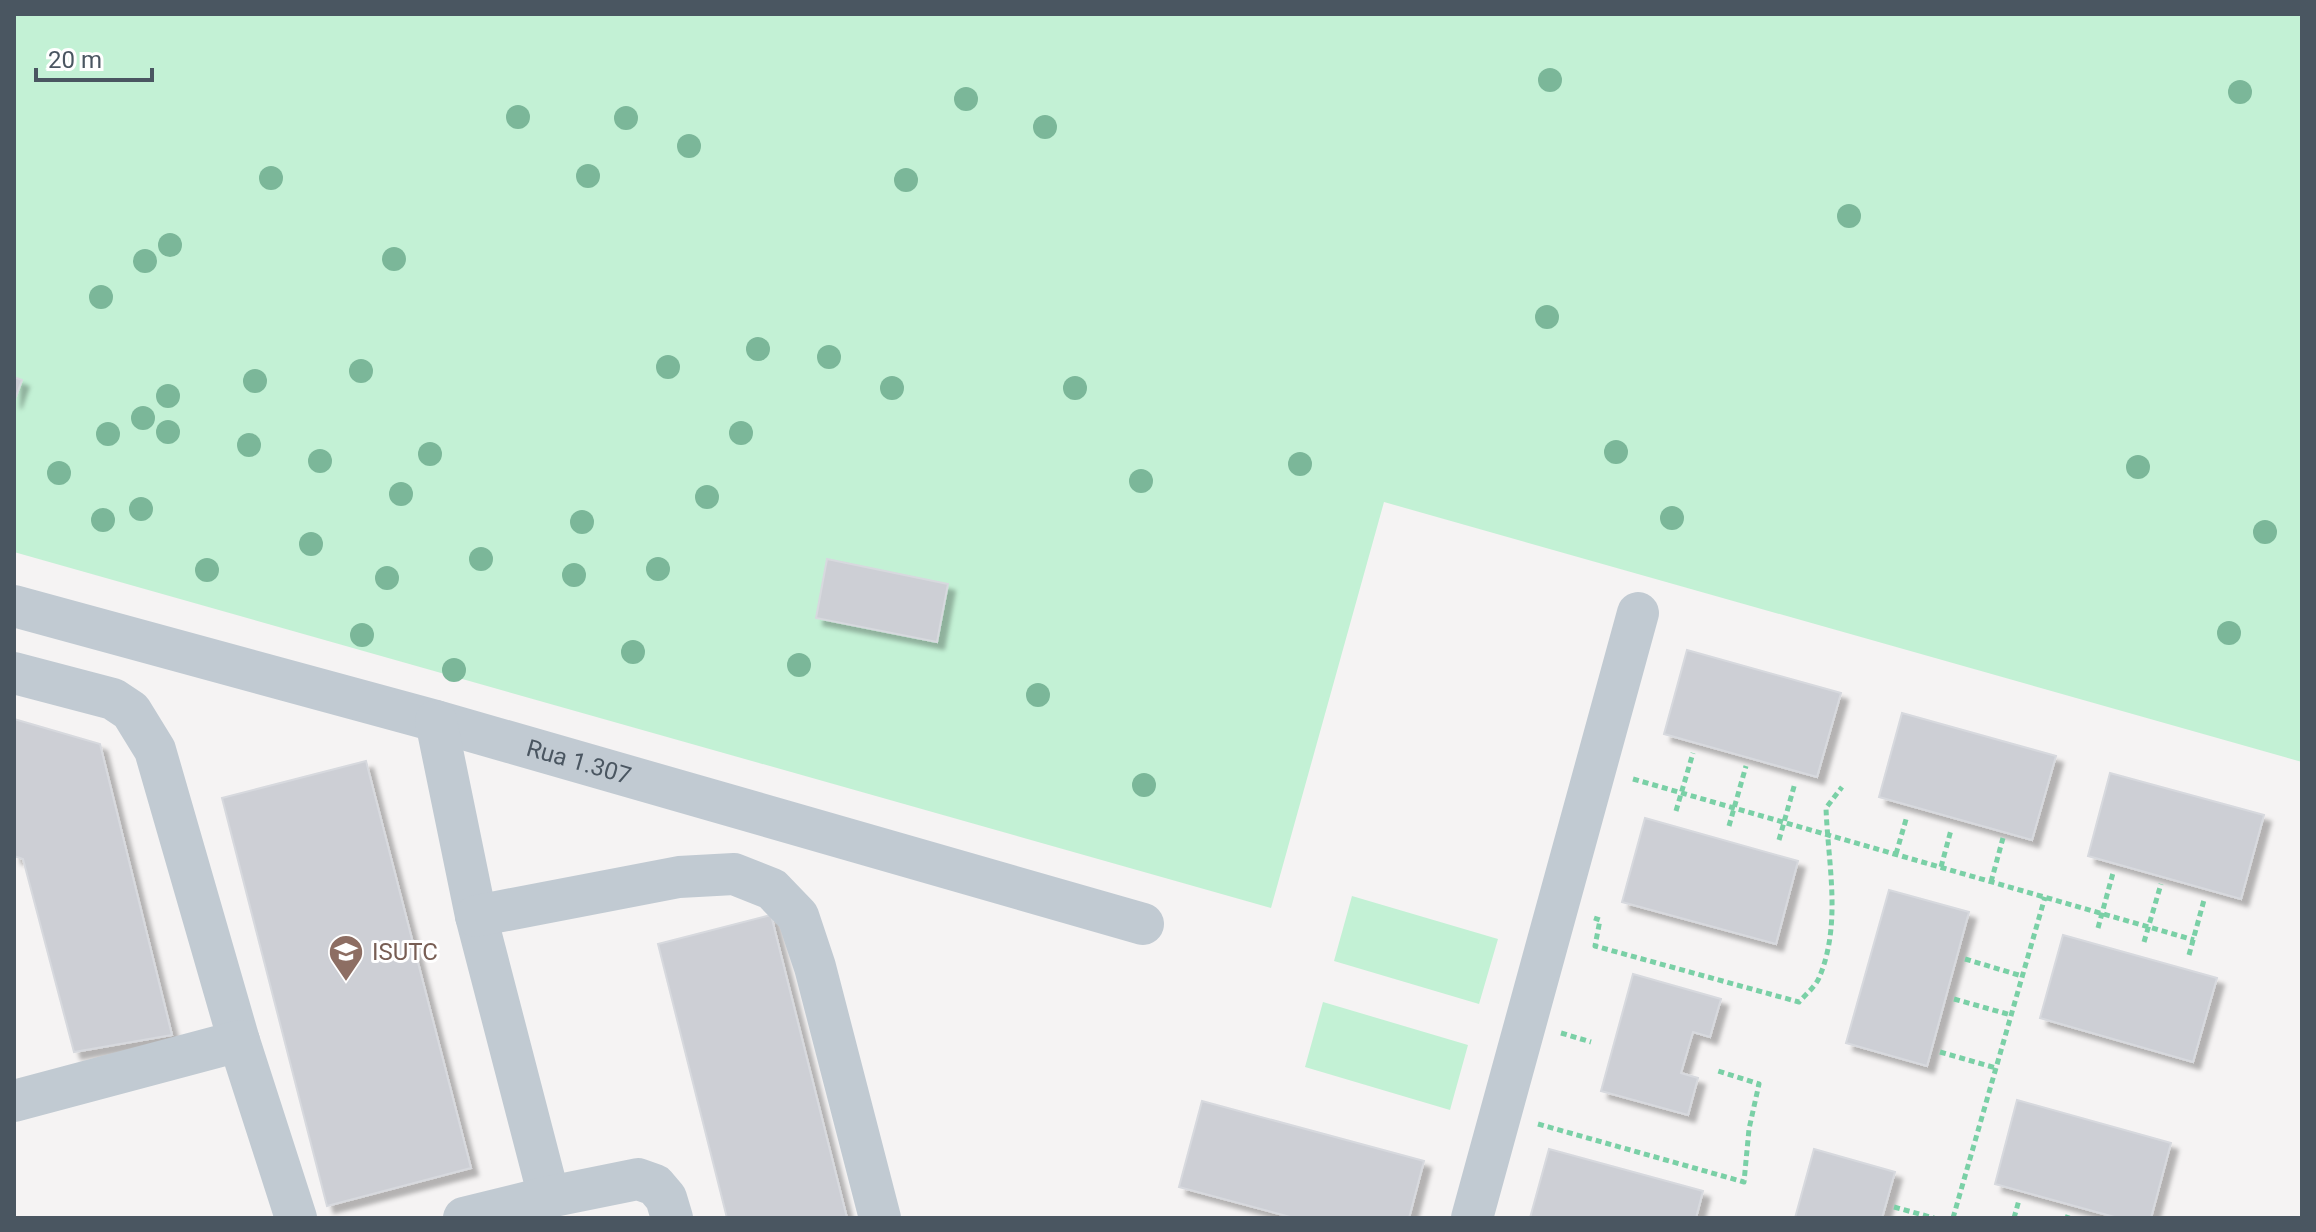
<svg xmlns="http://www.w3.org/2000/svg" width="2316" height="1232" font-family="Roboto,sans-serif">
  <defs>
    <filter id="shadow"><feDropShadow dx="7" dy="7" stdDeviation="2" flood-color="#0004"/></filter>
  </defs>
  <rect width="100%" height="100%" fill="#f5f3f3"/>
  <path fill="#c3f1d5" d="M 14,14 L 2302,14 L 2302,762 L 1384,502 L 1271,908 L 14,552 Z
    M 1352,896 L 1498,939 L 1479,1004 L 1334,961 Z
    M 1323,1002 L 1468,1045 L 1450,1110 L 1305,1067 Z"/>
  <path fill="#cdcfd5" stroke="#d7d9de" stroke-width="2" filter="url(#shadow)" d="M 14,377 L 22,380 L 14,402 Z
    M 827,559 L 948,584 L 937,642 L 816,618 Z
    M 1687,650 L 1841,693 L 1817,777 L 1664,734 Z
    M 1902,713 L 2056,756 L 2032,840 L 1879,797 Z
    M 14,719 L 100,744 L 172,1035 L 74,1052 L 23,859 L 14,856 Z
    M 366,761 L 471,1168 L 327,1206 L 222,798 Z
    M 2110,773 L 2264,815 L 2241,899 L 2088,856 Z
    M 1645,818 L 1798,861 L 1776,944 L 1622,902 Z
    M 1889,890 L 1969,912 L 1927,1066 L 1846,1043 Z
    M 771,915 L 847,1218 L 727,1218 L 658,944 Z
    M 2063,935 L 2217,978 L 2193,1062 L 2040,1018 Z
    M 1633,974 L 1721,999 L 1710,1037 L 1693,1032 L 1681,1073 L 1698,1078 L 1688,1115 L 1601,1091 Z
    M 2017,1100 L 2171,1143 L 2151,1218 L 2118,1218 L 1995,1184 Z
    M 1202,1101 L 1424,1161 L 1409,1218 L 1294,1218 L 1179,1187 Z
    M 1549,1149 L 1703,1191 L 1696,1218 L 1530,1218 Z
    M 1814,1149 L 1895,1172 L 1882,1218 L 1795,1218 Z"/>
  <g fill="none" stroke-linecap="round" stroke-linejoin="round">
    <path stroke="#7ad0a6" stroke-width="5" stroke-dasharray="6 4" stroke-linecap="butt" d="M 1633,779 L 2194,940
      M 1676,811 L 1693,753
      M 1729,826 L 1746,766
      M 1779,840 L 1795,783
      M 1896,854 L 1907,816
      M 1941,867 L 1951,830
      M 1991,882 L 2003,838
      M 1594,918 L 1600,920 L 1595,946 L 1799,1002 C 1805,995 1815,987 1819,978 C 1842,924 1828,864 1826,808 L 1842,787
      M 2098,928 L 2113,873
      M 2144,942 L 2161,884
      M 2189,955 L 2204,900
      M 1965,959 L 2022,976
      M 1954,999 L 2011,1015
      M 1561,1033 L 1591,1042
      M 1940,1052 L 1996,1068
      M 1538,1124 L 1744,1182 L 1749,1129 L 1759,1084 L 1715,1070
      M 1894,1207 L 1934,1218
      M 1953,1218 L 2045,897
      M 2014,1218 L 2019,1200
      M 2067,1218 L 2068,1215"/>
    <g stroke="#c1cad2" stroke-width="42">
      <path id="s1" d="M 14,606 L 436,721 L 1143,924"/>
      <path d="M 14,673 L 113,699 L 131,711 L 155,750 L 239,1041"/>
      <path d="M 436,721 L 476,916 L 549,1197"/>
      <path d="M 476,916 L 679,877 L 734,874 L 772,889 L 798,916 L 815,967 L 880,1218"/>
      <path d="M 14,1101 L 239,1041 L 296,1218"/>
      <path d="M 464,1218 L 549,1197 L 638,1179 L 655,1185 L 666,1198 L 672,1218"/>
      <path d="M 1472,1218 L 1638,613"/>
    </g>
  </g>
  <g fill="#7bb799">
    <circle cx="1550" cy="80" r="12"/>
    <circle cx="2240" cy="92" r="12"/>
    <circle cx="966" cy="99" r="12"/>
    <circle cx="518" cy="117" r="12"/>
    <circle cx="626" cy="118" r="12"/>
    <circle cx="1045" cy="127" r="12"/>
    <circle cx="689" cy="146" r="12"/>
    <circle cx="588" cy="176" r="12"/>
    <circle cx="271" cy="178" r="12"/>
    <circle cx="906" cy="180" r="12"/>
    <circle cx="1849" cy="216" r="12"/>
    <circle cx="170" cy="245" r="12"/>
    <circle cx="394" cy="259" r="12"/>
    <circle cx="145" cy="261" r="12"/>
    <circle cx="101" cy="297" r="12"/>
    <circle cx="1547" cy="317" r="12"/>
    <circle cx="758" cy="349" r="12"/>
    <circle cx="829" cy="357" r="12"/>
    <circle cx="668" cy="367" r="12"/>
    <circle cx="361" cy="371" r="12"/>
    <circle cx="255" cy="381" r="12"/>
    <circle cx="892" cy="388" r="12"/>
    <circle cx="1075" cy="388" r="12"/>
    <circle cx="168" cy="396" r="12"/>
    <circle cx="143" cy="418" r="12"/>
    <circle cx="168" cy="432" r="12"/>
    <circle cx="741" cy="433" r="12"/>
    <circle cx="108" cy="434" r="12"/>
    <circle cx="249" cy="445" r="12"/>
    <circle cx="1616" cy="452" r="12"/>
    <circle cx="430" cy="454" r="12"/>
    <circle cx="320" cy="461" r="12"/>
    <circle cx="1300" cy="464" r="12"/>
    <circle cx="2138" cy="467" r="12"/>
    <circle cx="59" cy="473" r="12"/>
    <circle cx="1141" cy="481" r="12"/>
    <circle cx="401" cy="494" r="12"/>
    <circle cx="707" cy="497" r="12"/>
    <circle cx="141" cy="509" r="12"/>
    <circle cx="1672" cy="518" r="12"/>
    <circle cx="103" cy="520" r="12"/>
    <circle cx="582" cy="522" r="12"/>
    <circle cx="2265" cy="532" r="12"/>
    <circle cx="311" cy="544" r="12"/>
    <circle cx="481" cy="559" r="12"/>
    <circle cx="658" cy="569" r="12"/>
    <circle cx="207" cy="570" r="12"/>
    <circle cx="574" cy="575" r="12"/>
    <circle cx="387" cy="578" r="12"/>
    <circle cx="2229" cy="633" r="12"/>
    <circle cx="362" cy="635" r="12"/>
    <circle cx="633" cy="652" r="12"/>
    <circle cx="799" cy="665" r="12"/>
    <circle cx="454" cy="670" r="12"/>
    <circle cx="1038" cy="695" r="12"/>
    <circle cx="1144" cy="785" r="12"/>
  </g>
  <defs>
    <symbol id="university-pin" viewBox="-11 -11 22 30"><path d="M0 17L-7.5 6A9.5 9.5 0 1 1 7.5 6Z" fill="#8d6e63" stroke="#fff"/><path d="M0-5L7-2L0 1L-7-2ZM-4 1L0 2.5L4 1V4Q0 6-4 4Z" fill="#fff"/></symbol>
  </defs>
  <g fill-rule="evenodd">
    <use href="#university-pin" x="326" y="932" width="40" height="54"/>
  </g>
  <g text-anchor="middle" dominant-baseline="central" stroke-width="6" stroke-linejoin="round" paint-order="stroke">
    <g font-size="24" fill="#4a5661" stroke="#fff">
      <text stroke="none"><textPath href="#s1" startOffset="586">Rua 1.307</textPath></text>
    </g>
    <g font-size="24" fill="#785e54" stroke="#fff" text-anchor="start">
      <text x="372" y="952">ISUTC</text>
    </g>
  </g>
  <rect width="2316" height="1232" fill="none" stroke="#4a5661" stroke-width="32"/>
  <path d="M36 68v12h116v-12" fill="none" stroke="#4a5661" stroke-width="4"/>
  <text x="48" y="68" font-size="24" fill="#4a5661" stroke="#ffffff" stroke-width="6" paint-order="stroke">20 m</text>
</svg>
